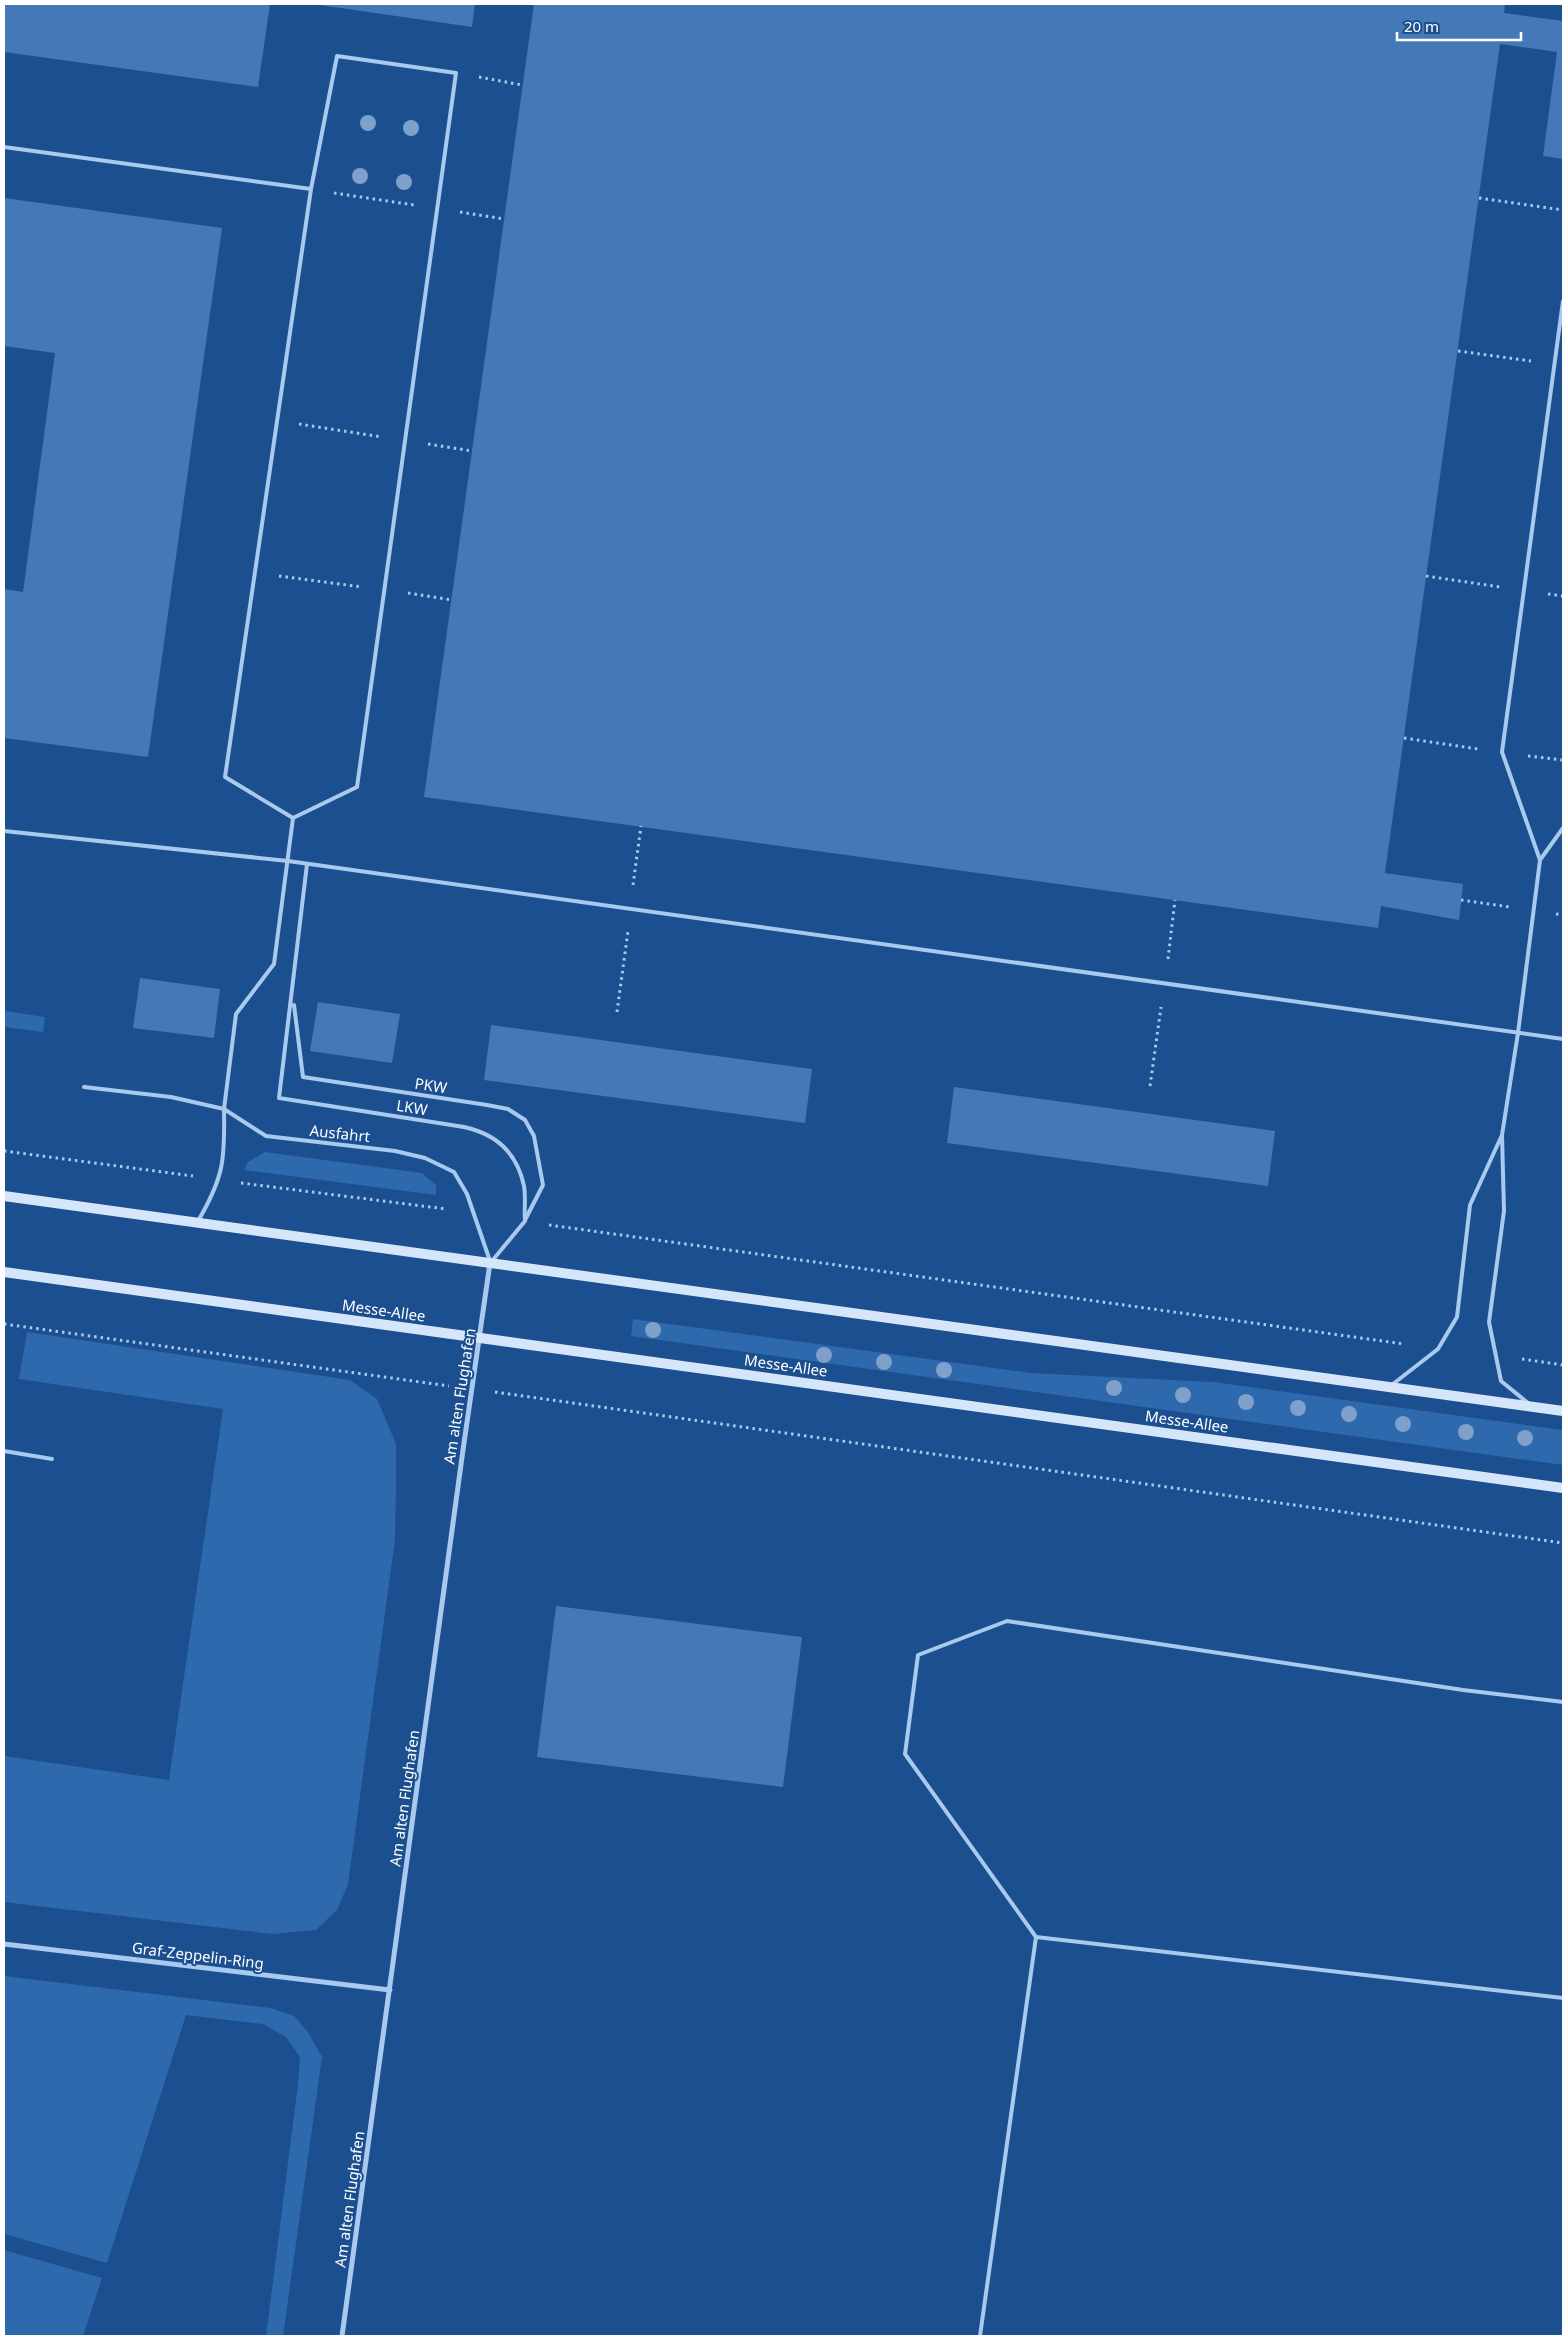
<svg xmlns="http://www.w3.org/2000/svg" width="1567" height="2340" font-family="'Noto Sans',sans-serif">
  <rect width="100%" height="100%" fill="#1b4f8f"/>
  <path fill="#2e69ad" d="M 4,1011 L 45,1017 L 43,1032 L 4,1027 Z
    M 265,1152 L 422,1173 L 436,1185 L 436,1195 L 244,1170 L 248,1162 Z
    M 633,1319 L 1031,1373 L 1213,1382 L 1563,1430 L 1563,1465 L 631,1336 Z
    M 27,1332 L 350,1380 L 377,1399 L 396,1444 L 396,1486 L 395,1540 L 348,1884 L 337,1910 L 316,1930 L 272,1934 L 4,1902 L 4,1756 L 169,1780 L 223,1409 L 19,1379 Z
    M 4,1976 L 271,2008 L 294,2016 L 308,2032 L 322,2057 L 283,2336 L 266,2336 L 298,2084 L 300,2057 L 286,2037 L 263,2024 L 186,2015 L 107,2263 L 4,2234 Z
    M 4,2250 L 102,2278 L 83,2336 L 4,2336 Z"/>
  <path fill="#4478b7" d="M 4,4 L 270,4 L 258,87 L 4,52 Z
    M 313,4 L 475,4 L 472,27 Z
    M 534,4 L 1505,4 L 1504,13 L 1563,21 L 1563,159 L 1543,156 L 1557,52 L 1500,44 L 1385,873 L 1463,884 L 1459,920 L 1381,906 L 1378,928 L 424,797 Z
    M 4,198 L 222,228 L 148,757 L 4,738 L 4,589 L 23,592 L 55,353 L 4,346 Z
    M 140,978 L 220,989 L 214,1038 L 133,1028 Z
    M 318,1002 L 400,1014 L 392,1063 L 310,1051 Z
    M 491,1025 L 812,1069 L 805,1123 L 484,1080 Z
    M 954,1087 L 1275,1131 L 1268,1186 L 947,1143 Z
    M 556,1606 L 802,1637 L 783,1787 L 537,1757 Z"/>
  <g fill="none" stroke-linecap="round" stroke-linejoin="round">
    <path stroke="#a9c9ee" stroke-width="3" stroke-dasharray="2.5 4" stroke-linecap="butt" d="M 479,77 L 522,85
      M 334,193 L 414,205
      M 1479,198 L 1563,210
      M 460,212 L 504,219
      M 1458,351 L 1531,361
      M 299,424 L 382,437
      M 428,444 L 472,451
      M 279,576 L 362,587
      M 1426,576 L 1500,587
      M 408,593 L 452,600
      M 1548,594 L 1563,596
      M 1404,738 L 1478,749
      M 1528,756 L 1563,760
      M 633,885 L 641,826
      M 1461,900 L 1510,907
      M 1556,914 L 1563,915
      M 1168,959 L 1175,900
      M 617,1012 L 628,931
      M 1150,1086 L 1161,1007
      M 4,1151 L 193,1176
      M 241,1183 L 446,1209
      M 549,1225 L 1404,1344
      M 4,1324 L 449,1386
      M 1522,1359 L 1563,1365
      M 495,1392 L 1563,1543"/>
    <path stroke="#a9c9ee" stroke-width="4" d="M 4,147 L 311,189 L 337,56 L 456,73 L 357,787 L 293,818 L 274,964 L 236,1014 L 224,1109 L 266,1136 L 395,1151 L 425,1158 L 454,1172 L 467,1194 L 490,1261
      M 293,818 L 225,777 L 311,189
      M 4,831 L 288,861 L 1563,1039
      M 1540,860 L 1563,828
      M 307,864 L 279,1098 L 464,1127 C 496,1134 517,1152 524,1186 C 526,1197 524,1210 525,1221 L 492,1261
      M 294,1005 L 303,1077 L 487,1105 L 508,1109 L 525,1120 L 534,1136 L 543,1185 L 525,1220
      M 84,1087 L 171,1097 L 224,1109 C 225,1159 224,1177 198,1221
      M 1502,1135 L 1518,1033 L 1540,860 L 1502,752 L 1563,301
      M 1393,1384 L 1438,1349 L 1457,1317 L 1470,1205 L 1502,1135 L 1504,1211 L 1489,1322 L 1501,1381 L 1528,1403
      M 4,1451 L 52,1459
      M 1036,1937 L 905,1754 L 918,1655 L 1007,1621 L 1463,1690 L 1563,1702
      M 980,2336 L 1036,1937 L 1563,1998"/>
    <path stroke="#a9c9ee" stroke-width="5" d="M 4,1944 L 390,1990
      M 342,2336 L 463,1450 L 490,1263"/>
    <path stroke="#d6e6fa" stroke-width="10" d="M 4,1196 L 1563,1411
      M 4,1272 L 1563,1488"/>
  </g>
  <g fill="#7ea0ca">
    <circle cx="368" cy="123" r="8"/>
    <circle cx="411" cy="128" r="8"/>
    <circle cx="360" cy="176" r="8"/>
    <circle cx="404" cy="182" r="8"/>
    <circle cx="653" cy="1330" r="8"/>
    <circle cx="824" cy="1355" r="8"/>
    <circle cx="884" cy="1362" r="8"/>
    <circle cx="944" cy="1370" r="8"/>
    <circle cx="1114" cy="1388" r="8"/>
    <circle cx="1183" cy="1395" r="8"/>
    <circle cx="1246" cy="1402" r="8"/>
    <circle cx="1298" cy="1408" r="8"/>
    <circle cx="1349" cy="1414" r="8"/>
    <circle cx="1403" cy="1424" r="8"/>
    <circle cx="1466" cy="1432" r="8"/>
    <circle cx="1525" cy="1438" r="8"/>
  </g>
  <g text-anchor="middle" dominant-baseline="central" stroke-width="4" stroke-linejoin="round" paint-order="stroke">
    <g font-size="15" fill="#fff" stroke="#1b4f8f">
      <text transform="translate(431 1085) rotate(9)">PKW</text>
      <text transform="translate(412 1107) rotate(9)">LKW</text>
      <text transform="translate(340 1133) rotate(6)">Ausfahrt</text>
      <text transform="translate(384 1310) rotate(8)">Messe-Allee</text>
      <text transform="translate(786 1365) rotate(8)">Messe-Allee</text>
      <text transform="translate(459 1396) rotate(-81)">Am alten Flughafen</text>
      <text transform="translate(1187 1421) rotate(8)">Messe-Allee</text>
      <text transform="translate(404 1798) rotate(-82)">Am alten Flughafen</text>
      <text transform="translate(198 1955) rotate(7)">Graf-Zeppelin-Ring</text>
      <text transform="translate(349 2199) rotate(-82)">Am alten Flughafen</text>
    </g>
  </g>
  <rect width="1567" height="2340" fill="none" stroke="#ffffff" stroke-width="10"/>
  <path d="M1397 32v8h124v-8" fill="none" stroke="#ffffff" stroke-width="2.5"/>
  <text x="1404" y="32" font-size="15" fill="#ffffff" stroke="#1b4f8f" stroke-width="4" paint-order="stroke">20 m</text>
</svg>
